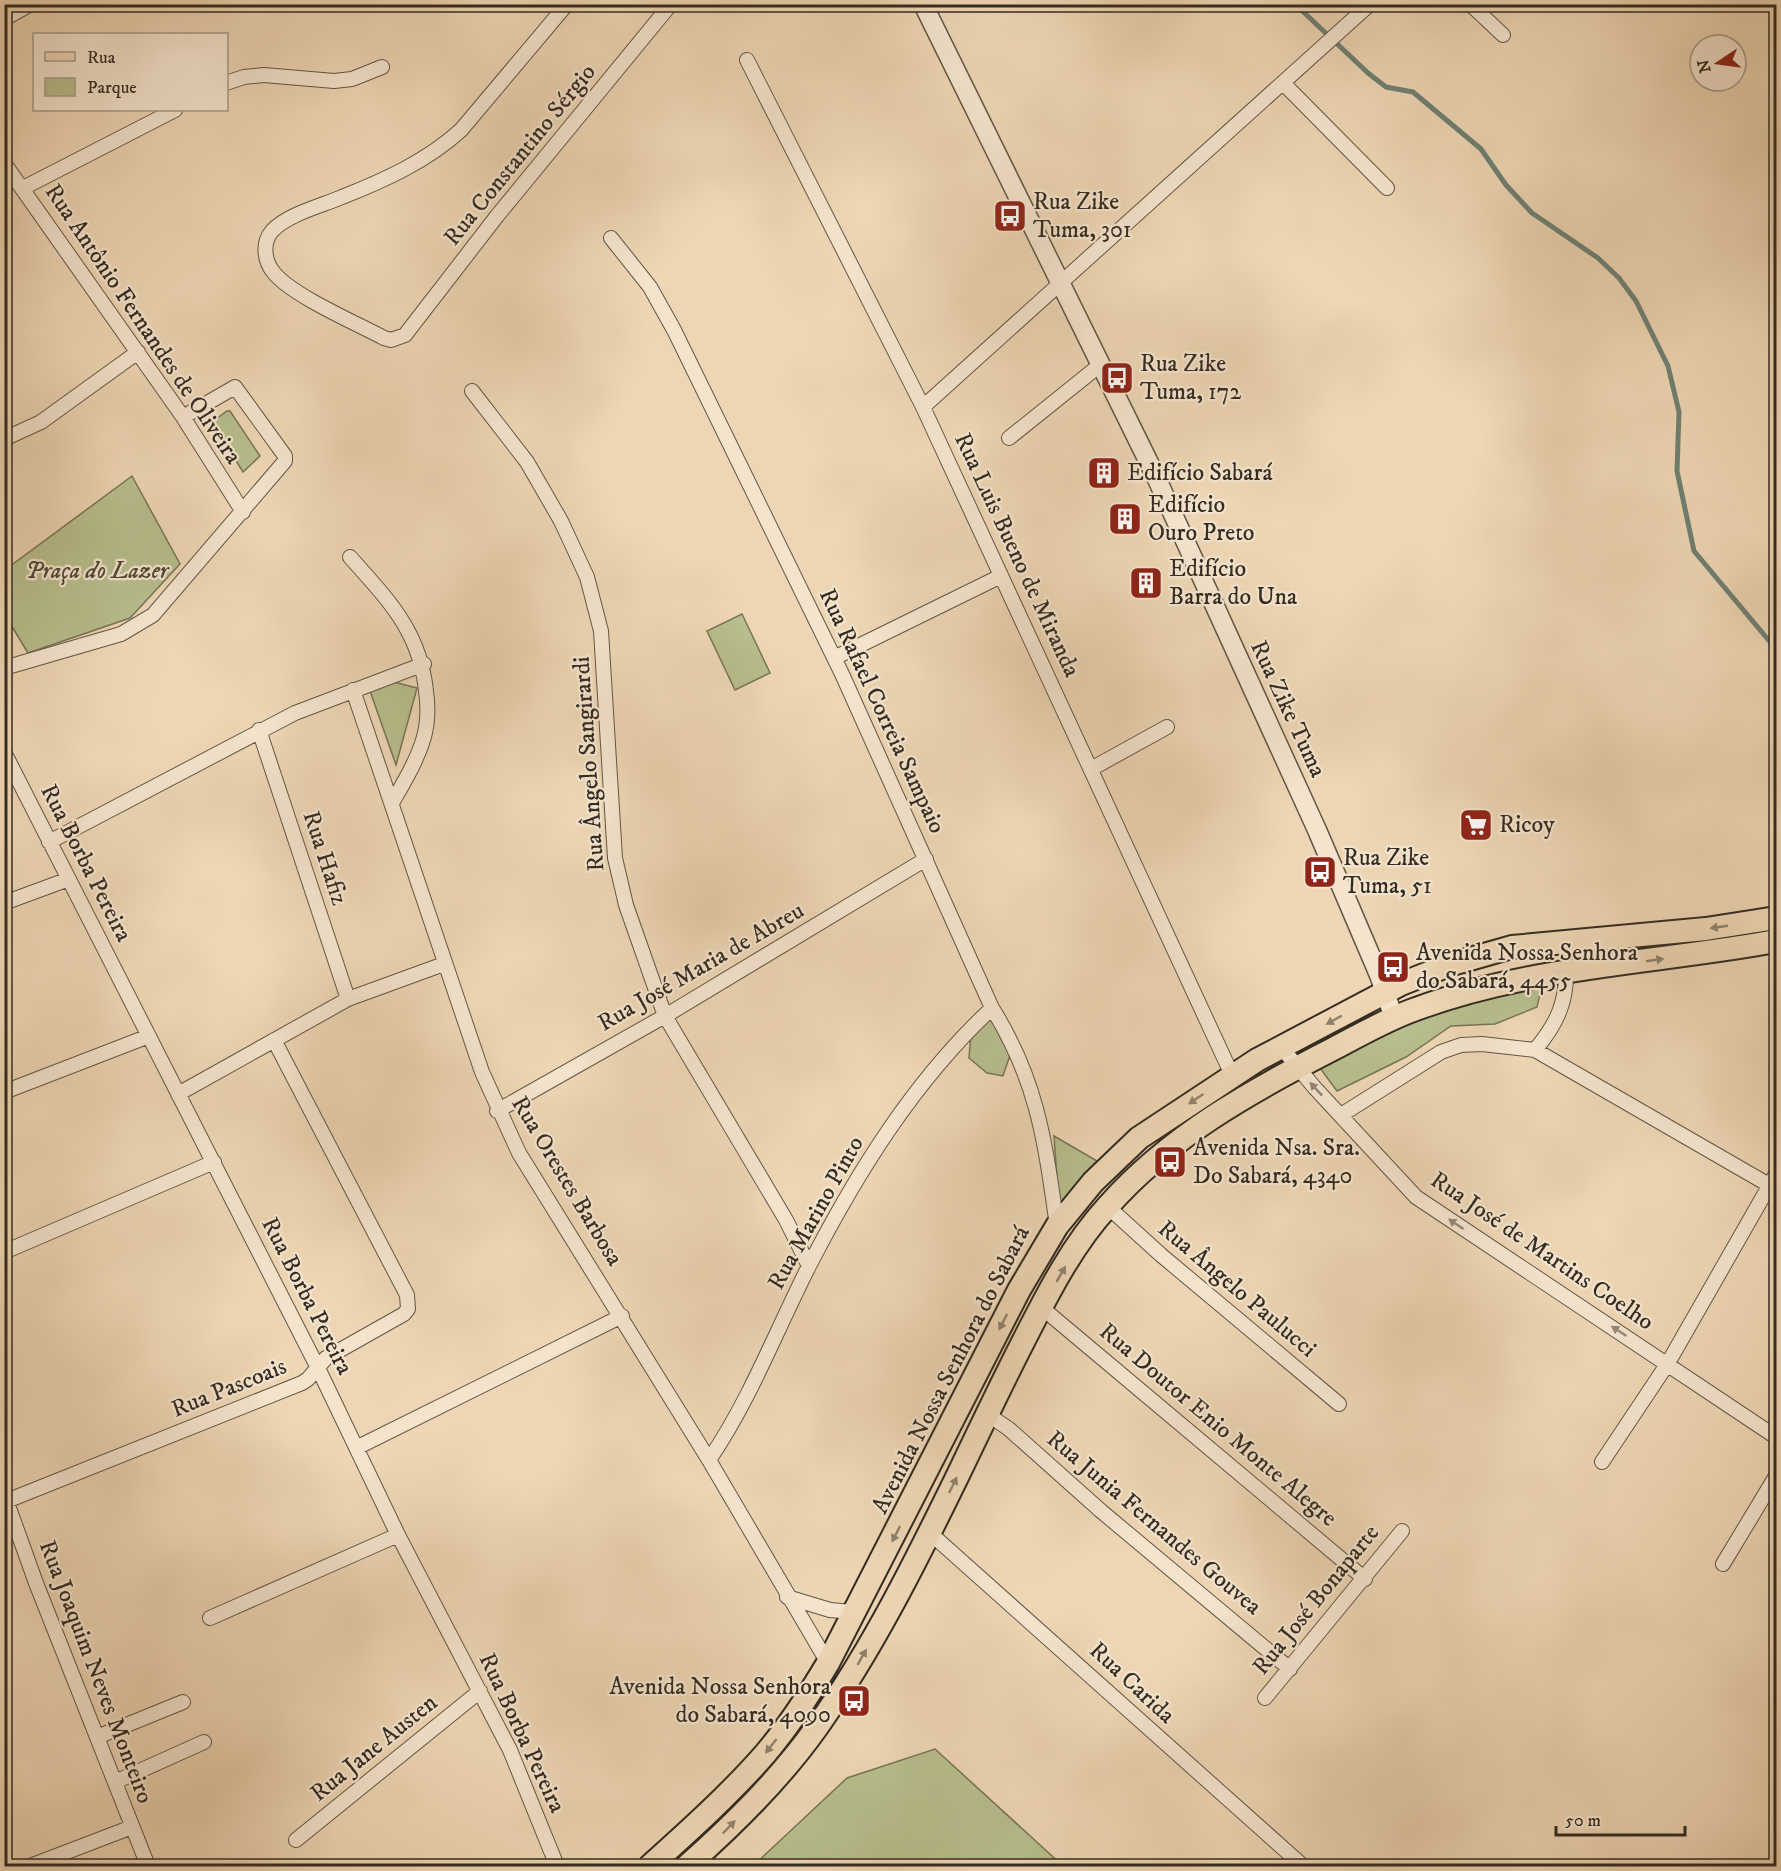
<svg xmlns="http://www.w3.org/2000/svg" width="1781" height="1871" font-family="'IM FELL DW Pica',serif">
  <rect width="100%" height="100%" fill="#eed6b4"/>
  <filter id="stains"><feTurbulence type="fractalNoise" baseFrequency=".00333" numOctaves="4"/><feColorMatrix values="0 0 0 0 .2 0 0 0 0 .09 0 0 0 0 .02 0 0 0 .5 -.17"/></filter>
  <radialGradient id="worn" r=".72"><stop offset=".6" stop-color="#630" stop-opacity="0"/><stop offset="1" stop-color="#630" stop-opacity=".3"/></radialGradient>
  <path fill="#b8be8d" stroke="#767558" stroke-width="1.5" d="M 227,411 L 230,411 L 260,456 L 243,472 L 212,422 Z
    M 132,476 L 180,564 L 130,618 L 28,653 L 5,615 L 5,570 Z
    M 742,614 L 770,673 L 735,690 L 707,631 Z
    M 394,682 L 417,688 L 396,765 L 370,691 Z
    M 1542,985 L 1537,1007 L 1495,1024 L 1451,1026 L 1406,1057 L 1337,1091 L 1317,1064 L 1418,1014 Z
    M 993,1017 L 1011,1052 L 1003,1076 L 987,1073 L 969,1058 L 971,1034 Z
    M 1054,1136 L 1097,1161 L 1059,1206 Z
    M 935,1749 L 1063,1866 L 753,1866 L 847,1778 Z"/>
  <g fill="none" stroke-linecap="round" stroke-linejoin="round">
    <path stroke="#708174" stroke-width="5" d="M 1295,4 L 1368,73 L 1386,87 L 1413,92 L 1481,149 L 1506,185 L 1532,213 L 1598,258 L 1619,278 L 1636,301 L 1668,366 L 1679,412 L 1677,471 L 1694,551 L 1776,649"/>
    <defs>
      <path id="minor" d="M 567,4 L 461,130 C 427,161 385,180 342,197 C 321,206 288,214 272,231 C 262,243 264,261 274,273 C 293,296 356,323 384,338 L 391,340 L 405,335 L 497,216 L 671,4
        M 1470,4 L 1503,35
        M 4,19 L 31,4
        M 747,60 L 923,407 L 1232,1075
        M 226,83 L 244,77 L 264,75 L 334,81 L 352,79 L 382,67
        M 1284,84 L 1387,188
        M 4,163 L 183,417 L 243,512
        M 23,188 L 175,110
        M 611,238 L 650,287 L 674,330 L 842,674 L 992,1008 C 1038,1082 1045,1142 1057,1226
        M 472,391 L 527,462 L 561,521 L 587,577 L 601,631 L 615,858 L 626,905 L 665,1016 L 786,1220 L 809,1266
        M 923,407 L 1370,4
        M 1009,438 L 1100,365
        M 4,439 L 41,422 L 138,352
        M 350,557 C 388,600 420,631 426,691 C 428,705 428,722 424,737 C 417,761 404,782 392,803
        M 834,658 L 1001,576
        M 4,668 L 121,634 L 153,615 L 285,461 L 285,456 L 235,387 L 183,417
        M 353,690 L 482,1072 L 519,1153 L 709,1460 L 828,1663
        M 259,730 L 348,999
        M 4,752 L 318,1368 L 398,1535 L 510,1750 L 557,1866
        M 1091,769 L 1167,727
        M 49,842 L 295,713 L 424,664
        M 4,903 L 69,879
        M 1282,1048 L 1314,1087 L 1416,1197 L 1776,1437
        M 1535,1050 C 1556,1025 1567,1003 1566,970
        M 4,1092 L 149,1036
        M 178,1094 L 348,999 L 444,964
        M 497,1111 L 665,1016 L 926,859
        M 1341,1115 L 1441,1052 L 1461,1045 L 1482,1044 L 1535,1050 L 1776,1189
        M 1107,1206 L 1161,1255 L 1339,1404
        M 4,1252 L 214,1162
        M 1041,1307 L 1365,1579
        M 987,1414 L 1009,1429 L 1101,1511 L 1290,1669
        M 358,1447 L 622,1316
        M 709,1460 C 750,1400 776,1331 809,1266 C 858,1171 914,1081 992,1008
        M 1602,1462 L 1668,1363 L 1776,1174
        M 4,1494 L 36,1583 L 148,1866
        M 4,1502 L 302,1383 L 308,1379 L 326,1358 L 404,1314 L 408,1309 L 407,1295 L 274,1040
        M 930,1533 L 1303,1866
        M 1723,1564 L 1776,1476
        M 787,1597 L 830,1610 L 853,1612
        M 210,1618 L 398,1535
        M 1265,1698 L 1402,1531
        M 97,1737 L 183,1702
        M 115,1782 L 204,1742
        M 296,1840 L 480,1691
        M 30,1866 L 132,1827"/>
      <path id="tertiary" d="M 923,4 L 1156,477 L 1317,830 L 1379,975 L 1394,1018"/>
      <path id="primary" d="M 650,1866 C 690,1830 730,1794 765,1754 C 789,1726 809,1695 828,1663 L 1019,1290 L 1057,1226 L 1093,1182 L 1139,1138 L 1257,1060 L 1401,984 L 1449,965 L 1512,947 L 1706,929 L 1776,918
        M 687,1866 C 734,1824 780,1779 817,1727 C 873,1648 917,1559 959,1473 C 980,1429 1001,1385 1023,1342 C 1047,1295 1072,1245 1108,1206 C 1170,1136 1251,1091 1333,1049 C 1360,1035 1387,1019 1416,1009 C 1531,966 1656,963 1776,941"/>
    </defs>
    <use href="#minor" stroke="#625646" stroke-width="16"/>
    <use href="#tertiary" stroke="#625646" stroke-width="21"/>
    <use href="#primary" stroke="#332c22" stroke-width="26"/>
    <use href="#minor" stroke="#f4e4ce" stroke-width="14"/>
    <use href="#tertiary" stroke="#f4e4ce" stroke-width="18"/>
    <use href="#primary" stroke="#eed6b4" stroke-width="22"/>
  </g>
  <defs><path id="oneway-solid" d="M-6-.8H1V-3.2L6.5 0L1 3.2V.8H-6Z" transform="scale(1.5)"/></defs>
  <g fill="#90816b">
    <use href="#oneway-solid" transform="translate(1719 927) rotate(172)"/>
    <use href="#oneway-solid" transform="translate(1655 960) rotate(-8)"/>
    <use href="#oneway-solid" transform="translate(1334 1020) rotate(151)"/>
    <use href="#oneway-solid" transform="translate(1196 1099) rotate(146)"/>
    <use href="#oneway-solid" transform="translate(1061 1274) rotate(-60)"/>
    <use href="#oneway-solid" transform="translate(1003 1322) rotate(117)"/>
    <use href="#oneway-solid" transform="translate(953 1485) rotate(-64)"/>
    <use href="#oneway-solid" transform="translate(896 1534) rotate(117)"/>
    <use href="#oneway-solid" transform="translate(862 1657) rotate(-60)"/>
    <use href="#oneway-solid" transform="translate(771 1746) rotate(128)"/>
    <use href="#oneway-solid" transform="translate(729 1827) rotate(-46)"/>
  </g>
  <g fill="#948878">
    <use href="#oneway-solid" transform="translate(1316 1089) rotate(-133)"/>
    <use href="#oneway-solid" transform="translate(1456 1224) rotate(-146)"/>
    <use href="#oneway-solid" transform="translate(1619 1331) rotate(-147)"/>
  </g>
  <defs>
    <symbol id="bus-square" viewBox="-11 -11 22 22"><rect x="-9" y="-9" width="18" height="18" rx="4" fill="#8f2418" stroke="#f4e4ce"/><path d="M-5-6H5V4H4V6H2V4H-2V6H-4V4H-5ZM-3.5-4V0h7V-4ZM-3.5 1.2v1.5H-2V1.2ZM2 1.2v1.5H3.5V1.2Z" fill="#fff"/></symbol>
    <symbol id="building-square" viewBox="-11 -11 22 22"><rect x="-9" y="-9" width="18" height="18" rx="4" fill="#8f2418" stroke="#f4e4ce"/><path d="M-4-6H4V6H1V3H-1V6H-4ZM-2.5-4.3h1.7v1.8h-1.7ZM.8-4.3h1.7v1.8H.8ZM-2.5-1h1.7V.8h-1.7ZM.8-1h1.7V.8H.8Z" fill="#fff"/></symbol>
    <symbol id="supermarket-square" viewBox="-11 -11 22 22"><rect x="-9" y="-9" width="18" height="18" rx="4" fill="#8f2418" stroke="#f4e4ce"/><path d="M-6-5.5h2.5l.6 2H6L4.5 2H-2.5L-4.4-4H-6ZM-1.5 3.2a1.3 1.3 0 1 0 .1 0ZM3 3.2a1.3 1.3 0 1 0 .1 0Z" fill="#fff"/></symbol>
  </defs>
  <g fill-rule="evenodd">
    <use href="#bus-square" x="991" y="197" width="38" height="38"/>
    <use href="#bus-square" x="1098" y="359" width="38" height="38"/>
    <use href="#building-square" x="1085" y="454" width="38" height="38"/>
    <use href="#building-square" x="1106" y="500" width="38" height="38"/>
    <use href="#building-square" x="1127" y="564" width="38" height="38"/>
    <use href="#supermarket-square" x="1457" y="806" width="38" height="38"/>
    <use href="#bus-square" x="1301" y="853" width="38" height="38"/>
    <use href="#bus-square" x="1374" y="948" width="38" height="38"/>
    <use href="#bus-square" x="1151" y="1143" width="38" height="38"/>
    <use href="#bus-square" x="835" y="1682" width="38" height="38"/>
  </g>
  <g text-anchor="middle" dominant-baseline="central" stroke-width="4.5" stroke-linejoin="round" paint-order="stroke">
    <g font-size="24" fill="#332c22" stroke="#f4e4ce">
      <text transform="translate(520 155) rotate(-51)">Rua Constantino Sérgio</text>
      <text transform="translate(143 324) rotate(56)">Rua Antônio Fernandes de Oliveira</text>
      <text transform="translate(1017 555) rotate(65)">Rua Luis Bueno de Miranda</text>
      <text transform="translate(1288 709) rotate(65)">Rua Zike Tuma</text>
      <text transform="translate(882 711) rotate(65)">Rua Rafael Correia Sampaio</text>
      <text transform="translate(589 764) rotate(-94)">Rua Ângelo Sangirardi</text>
      <text transform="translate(325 858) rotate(72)">Rua Hafiz</text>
      <text transform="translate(86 863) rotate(63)">Rua Borba Pereira</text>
      <text transform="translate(701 967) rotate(-30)">Rua José Maria de Abreu</text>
      <text transform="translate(567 1181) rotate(59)">Rua Orestes Barbosa</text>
      <text transform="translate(816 1213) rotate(-61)">Rua Marino Pinto</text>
      <text transform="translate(1542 1251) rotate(34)">Rua José de Martins Coelho</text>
      <text transform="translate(1237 1289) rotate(40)">Rua Ângelo Paulucci</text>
      <text transform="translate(307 1296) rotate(63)">Rua Borba Pereira</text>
      <text transform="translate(951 1370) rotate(-63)">Avenida Nossa Senhora do Sabará</text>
      <text transform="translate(229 1388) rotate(-22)">Rua Pascoais</text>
      <text transform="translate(1218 1425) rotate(40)">Rua Doutor Enio Monte Alegre</text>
      <text transform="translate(1154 1523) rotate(40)">Rua Junia Fernandes Gouvea</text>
      <text transform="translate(1316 1600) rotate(-51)">Rua José Bonaparte</text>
      <text transform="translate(96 1672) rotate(69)">Rua Joaquim Neves Monteiro</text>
      <text transform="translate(1132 1683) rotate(43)">Rua Carida</text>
      <text transform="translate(522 1733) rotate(65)">Rua Borba Pereira</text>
      <text transform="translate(374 1748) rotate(-39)">Rua Jane Austen</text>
    </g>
    <g font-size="24" fill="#332c22" stroke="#f4e4ce" text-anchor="start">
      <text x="1033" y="202">Rua Zike<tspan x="1033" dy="28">Tuma, 301</tspan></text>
      <text x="1140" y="364">Rua Zike<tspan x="1140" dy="28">Tuma, 172</tspan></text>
      <text x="1127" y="473">Edifício Sabará</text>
      <text x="1148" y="505">Edifício<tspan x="1148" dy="28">Ouro Preto</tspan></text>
      <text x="1169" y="569">Edifício<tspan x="1169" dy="28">Barra do Una</tspan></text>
      <text x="1499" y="825">Ricoy</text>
      <text x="1343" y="858">Rua Zike<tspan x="1343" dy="28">Tuma, 51</tspan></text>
      <text x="1416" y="953">Avenida Nossa Senhora<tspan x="1416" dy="28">do Sabará, 4455</tspan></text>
      <text x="1193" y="1148">Avenida Nsa. Sra.<tspan x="1193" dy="28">Do Sabará, 4340</tspan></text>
      <text x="831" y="1687" text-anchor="end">Avenida Nossa Senhora<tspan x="831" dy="28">do Sabará, 4090</tspan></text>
    </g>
    <g font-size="24" font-style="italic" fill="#4e4937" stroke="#f4e4ce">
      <text x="97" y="571">Praça do Lazer</text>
    </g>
  </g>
  <rect width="1781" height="1871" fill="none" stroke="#eed6b4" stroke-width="24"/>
  <rect x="6" y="6" width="1769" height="1859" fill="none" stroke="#332c22" stroke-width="3"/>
  <rect x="12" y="12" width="1757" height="1847" fill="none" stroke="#332c22" stroke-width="1.5"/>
  <rect x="33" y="33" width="195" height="78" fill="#f4e4ce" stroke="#a79a89" stroke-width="1.5"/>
  <rect x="45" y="52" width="30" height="9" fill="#eed6b4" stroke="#a79a89" stroke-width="1.5"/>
  <text x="87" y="63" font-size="18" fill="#332c22">Rua</text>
  <rect x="45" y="78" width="30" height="18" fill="#b8be8d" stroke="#a79a89" stroke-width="1.5"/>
  <text x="87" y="93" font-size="18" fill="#332c22">Parque</text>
  <g transform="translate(1718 63) rotate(257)"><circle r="28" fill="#f4e4ce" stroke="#a79a89" stroke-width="1.5"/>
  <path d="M0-4.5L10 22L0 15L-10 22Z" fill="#8f2418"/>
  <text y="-9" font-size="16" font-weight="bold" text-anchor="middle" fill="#332c22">N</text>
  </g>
  <path d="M1556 1826v9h129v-9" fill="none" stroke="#332c22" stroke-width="3"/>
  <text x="1565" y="1826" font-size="18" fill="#332c22" stroke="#f4e4ce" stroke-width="4.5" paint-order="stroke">50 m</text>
  <rect width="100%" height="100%" filter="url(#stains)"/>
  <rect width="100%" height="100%" fill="url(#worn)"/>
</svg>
